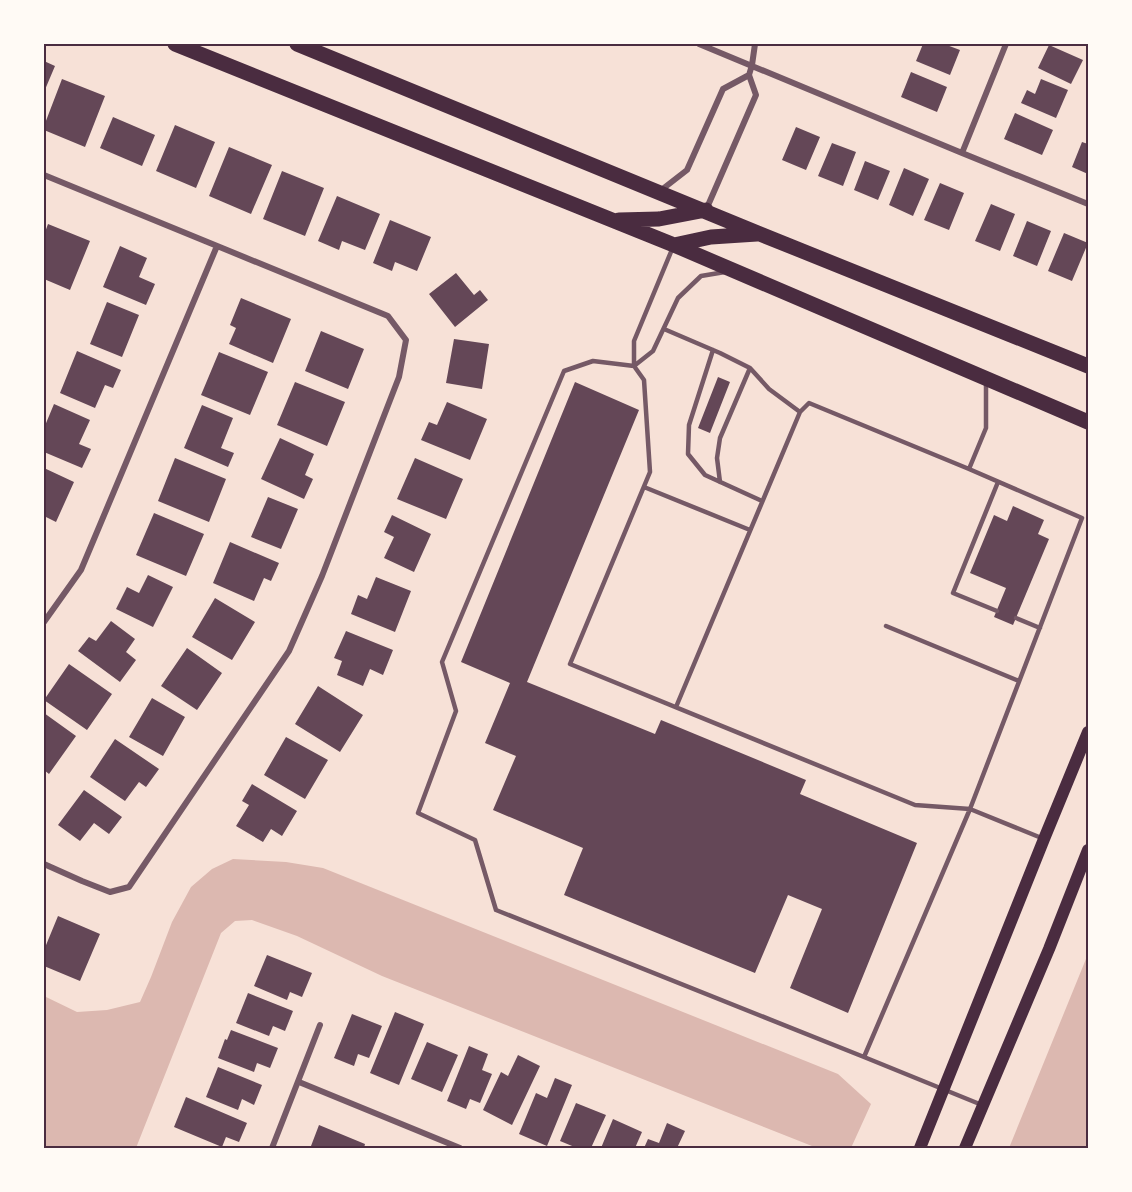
<svg xmlns="http://www.w3.org/2000/svg" width="1132" height="1192" font-family="'Nunito Sans',sans-serif">
  <rect width="100%" height="100%" fill="#f7e1d7"/>
  <path fill="#dcb8b0" d="M 233,859 L 286,862 L 323,868 L 838,1074 L 871,1104 L 851,1148 L 817,1148 L 382,976 L 297,936 L 252,920 L 235,921 L 221,933 L 136,1148 L 44,1148 L 44,996 L 77,1012 L 107,1010 L 140,1002 L 151,977 L 172,922 L 191,887 L 212,869 Z
    M 1088,954 L 1088,1148 L 1009,1148 Z"/>
  <path fill="#644757" d="M 923,44 L 944,44 L 960,50 L 950,75 L 916,61 Z
    M 1049,45 L 1083,60 L 1071,84 L 1038,68 Z
    M 44,61 L 55,66 L 44,92 Z
    M 911,72 L 947,87 L 937,112 L 901,97 Z
    M 62,79 L 105,96 L 85,147 L 44,130 L 44,126 Z
    M 1041,79 L 1068,90 L 1056,118 L 1021,103 L 1027,90 L 1035,94 Z
    M 1015,113 L 1053,130 L 1042,155 L 1004,139 Z
    M 113,117 L 155,135 L 142,166 L 100,148 Z
    M 175,125 L 215,142 L 196,188 L 156,171 Z
    M 796,127 L 820,137 L 806,170 L 782,160 Z
    M 1082,142 L 1088,144 L 1088,174 L 1072,167 Z
    M 832,143 L 856,152 L 843,186 L 818,176 Z
    M 229,147 L 272,165 L 251,214 L 209,196 Z
    M 865,161 L 890,171 L 878,200 L 854,190 Z
    M 904,168 L 929,179 L 913,216 L 889,205 Z
    M 282,171 L 324,188 L 305,236 L 263,219 Z
    M 940,183 L 964,193 L 949,230 L 924,220 Z
    M 337,196 L 380,214 L 365,250 L 342,241 L 339,250 L 318,241 Z
    M 991,204 L 1015,214 L 1000,251 L 975,241 Z
    M 390,220 L 431,237 L 417,271 L 395,262 L 392,271 L 373,263 Z
    M 1027,221 L 1051,231 L 1037,266 L 1013,256 Z
    M 48,224 L 90,241 L 70,290 L 44,279 L 44,235 Z
    M 1064,233 L 1088,243 L 1072,281 L 1048,271 Z
    M 120,246 L 147,258 L 139,277 L 155,284 L 146,305 L 103,287 Z
    M 456,273 L 474,295 L 480,290 L 488,300 L 455,327 L 429,294 Z
    M 241,298 L 291,319 L 273,363 L 229,344 L 236,328 L 230,325 Z
    M 107,302 L 139,315 L 122,357 L 90,344 Z
    M 321,331 L 364,349 L 348,389 L 305,371 Z
    M 454,339 L 489,344 L 482,389 L 446,383 Z
    M 77,351 L 121,370 L 113,388 L 105,385 L 95,408 L 60,393 Z
    M 219,352 L 268,372 L 250,415 L 201,395 Z
    M 718,377 L 730,382 L 710,433 L 698,428 Z
    M 295,382 L 345,402 L 327,446 L 277,425 Z
    M 575,382 L 639,410 L 527,682 L 655,734 L 661,720 L 806,780 L 800,794 L 917,843 L 848,1013 L 790,988 L 822,909 L 788,895 L 755,973 L 564,895 L 583,848 L 493,810 L 516,756 L 485,743 L 510,683 L 461,662 Z
    M 447,402 L 487,419 L 470,460 L 421,440 L 429,422 L 437,425 Z
    M 54,404 L 90,420 L 79,444 L 91,449 L 82,468 L 44,452 L 44,428 Z
    M 202,405 L 233,418 L 221,448 L 234,453 L 228,467 L 184,448 Z
    M 280,438 L 314,454 L 305,475 L 313,479 L 304,499 L 261,479 Z
    M 175,458 L 226,479 L 209,522 L 158,501 Z
    M 415,458 L 463,479 L 446,519 L 397,499 Z
    M 44,468 L 74,482 L 56,522 L 44,516 Z
    M 268,497 L 298,509 L 281,549 L 251,537 Z
    M 1013,506 L 1044,520 L 1038,534 L 1049,539 L 1013,625 L 994,617 L 1006,588 L 970,573 L 994,515 L 1007,521 Z
    M 154,513 L 204,534 L 186,576 L 136,555 Z
    M 392,515 L 431,534 L 414,572 L 384,558 L 394,537 L 384,532 Z
    M 230,542 L 279,563 L 271,581 L 264,578 L 254,601 L 213,583 Z
    M 148,575 L 173,587 L 153,627 L 116,609 L 127,587 L 139,593 Z
    M 376,577 L 411,591 L 395,632 L 351,614 L 358,595 L 367,599 Z
    M 215,598 L 255,622 L 232,660 L 192,637 Z
    M 111,621 L 135,639 L 126,652 L 136,660 L 120,682 L 78,651 L 89,637 L 96,641 Z
    M 346,631 L 393,650 L 383,675 L 370,669 L 363,686 L 337,675 L 342,661 L 334,658 Z
    M 187,648 L 222,673 L 197,710 L 161,686 Z
    M 69,664 L 112,694 L 87,730 L 44,700 Z
    M 318,686 L 363,715 L 340,752 L 295,724 Z
    M 152,698 L 185,717 L 163,756 L 129,737 Z
    M 44,713 L 76,736 L 49,774 L 44,770 Z
    M 286,737 L 328,760 L 305,799 L 264,775 Z
    M 115,739 L 159,769 L 146,787 L 139,782 L 125,801 L 90,777 Z
    M 252,784 L 297,811 L 282,836 L 271,829 L 263,842 L 236,826 L 249,805 L 242,801 Z
    M 84,790 L 122,817 L 109,834 L 94,823 L 80,841 L 58,825 Z
    M 58,916 L 100,934 L 80,981 L 44,966 L 44,950 Z
    M 267,955 L 312,973 L 302,997 L 290,992 L 287,1000 L 254,986 Z
    M 248,993 L 293,1011 L 285,1031 L 273,1026 L 269,1036 L 236,1023 Z
    M 395,1012 L 424,1024 L 399,1085 L 370,1073 Z
    M 352,1014 L 382,1026 L 369,1058 L 358,1054 L 354,1066 L 334,1058 Z
    M 231,1030 L 278,1048 L 270,1068 L 257,1063 L 254,1072 L 218,1058 L 225,1039 L 227,1040 Z
    M 427,1042 L 458,1055 L 442,1092 L 411,1079 Z
    M 469,1046 L 488,1054 L 482,1070 L 492,1074 L 480,1103 L 470,1099 L 466,1109 L 447,1101 Z
    M 518,1055 L 540,1066 L 512,1125 L 483,1110 L 501,1072 L 508,1076 Z
    M 218,1067 L 262,1085 L 254,1105 L 242,1099 L 238,1110 L 206,1097 Z
    M 555,1078 L 572,1085 L 547,1146 L 519,1134 L 536,1093 L 547,1098 Z
    M 186,1097 L 247,1123 L 239,1142 L 226,1137 L 222,1147 L 174,1127 Z
    M 576,1103 L 606,1115 L 591,1148 L 577,1148 L 560,1141 Z
    M 613,1119 L 642,1132 L 635,1148 L 601,1148 Z
    M 667,1123 L 685,1131 L 677,1148 L 644,1148 L 648,1139 L 659,1143 Z
    M 319,1125 L 365,1144 L 364,1148 L 318,1148 L 311,1146 Z"/>
  <g fill="none" stroke-linecap="round" stroke-linejoin="round">
    <path stroke="#755966" stroke-width="4.5" d="M 673,247 L 634,341 L 634,366 L 644,380 L 650,472 L 570,664 L 915,805 L 970,809 L 1082,518 L 969,469 L 986,428 L 986,381
      M 725,272 L 701,276 L 678,298 L 653,351 L 634,366 L 593,361 L 564,371 L 442,662 L 456,711 L 418,813 L 475,840 L 496,910 L 864,1057 L 982,1105
      M 664,329 L 720,353 L 750,368 L 769,389 L 800,412
      M 713,350 L 689,425 L 688,454 L 705,475 L 762,501
      M 720,482 L 717,458 L 720,438 L 750,368
      M 644,487 L 750,530
      M 997,611 L 953,593 L 998,482
      M 1016,618 L 1040,628
      M 886,626 L 1019,681
      M 676,707 L 800,412 L 809,403 L 969,469
      M 864,1057 L 970,809 L 1044,839"/>
    <path stroke="#755966" stroke-width="6" d="M 699,44 L 962,153 L 1088,204
      M 962,153 L 1006,44
      M 44,175 L 388,316 L 406,340 L 399,377 L 322,576 L 289,651 L 129,887 L 110,892 L 82,881 L 44,864
      M 660,191 L 687,170 L 723,89 L 749,75
      M 706,210 L 756,95 L 749,75 L 752,65 L 755,44
      M 44,622 L 81,570 L 217,246
      M 299,1082 L 460,1148
      M 272,1148 L 320,1025"/>
    <path stroke="#4a2c40" stroke-width="12" d="M 920,1148 L 1044,839 L 1088,732
      M 965,1148 L 1049,949 L 1088,850"/>
    <path stroke="#4a2c40" stroke-width="15" d="M 175,44 L 674,245 L 1088,422
      M 297,44 L 760,234 L 1088,366
      M 619,220 L 659,219 L 706,210
      M 674,245 L 711,237 L 757,234"/>
  </g>
  <rect width="1132" height="1192" fill="none" stroke="#fffaf5" stroke-width="90"/>
  <rect x="45" y="45" width="1042" height="1102" fill="none" stroke="#4a2c40" stroke-width="2"/>
</svg>
